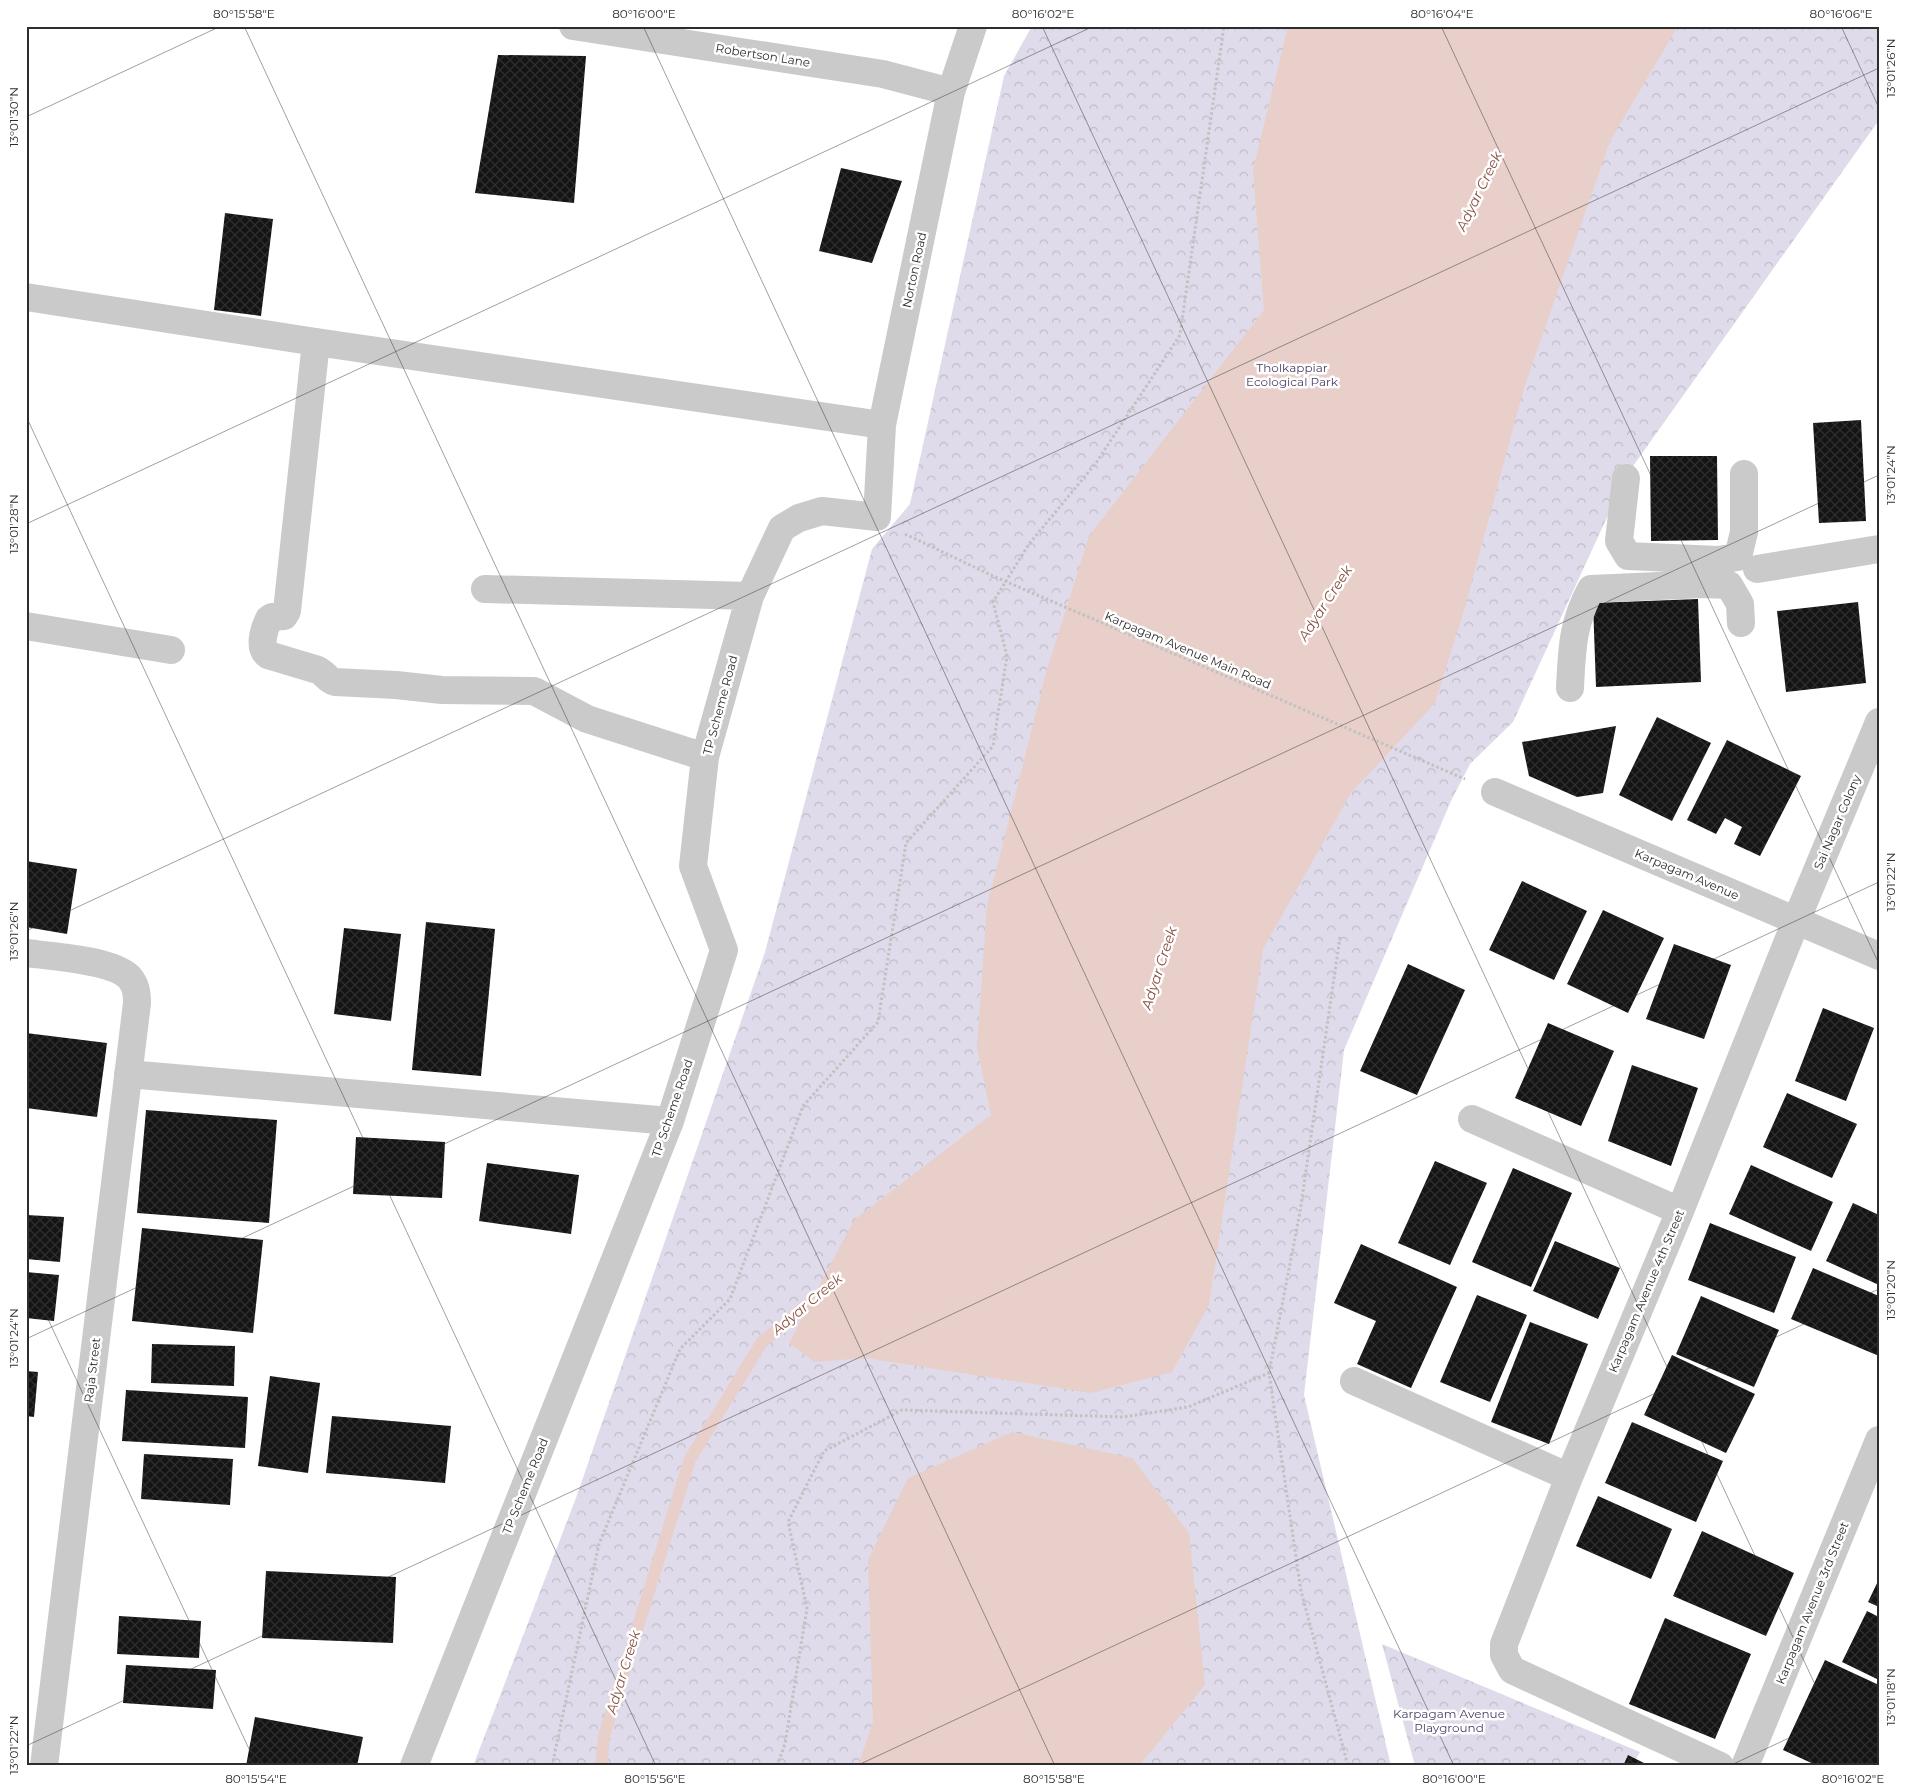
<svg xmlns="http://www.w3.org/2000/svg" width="1905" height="1792" font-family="Montserrat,sans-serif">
  <defs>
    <pattern id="park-crowns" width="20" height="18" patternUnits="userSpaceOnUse" patternTransform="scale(1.25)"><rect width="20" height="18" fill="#dfdbea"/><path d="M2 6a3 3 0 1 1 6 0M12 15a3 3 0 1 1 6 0" fill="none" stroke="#c0bcc9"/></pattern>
    <pattern id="building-cross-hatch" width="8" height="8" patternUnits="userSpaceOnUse" patternTransform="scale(1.25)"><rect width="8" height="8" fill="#141414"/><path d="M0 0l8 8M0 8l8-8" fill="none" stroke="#2e2e2e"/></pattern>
  </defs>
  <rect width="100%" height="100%" fill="#fff"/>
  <path fill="url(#park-crowns)" d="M 1032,26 L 1879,26 L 1879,120 L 1626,476 L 1513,722 L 1470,764 L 1451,801 L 1344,1050 L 1304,1395 L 1391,1766 L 473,1766 L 576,1498 L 765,952 L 872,549 L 910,504 L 1004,76 Z
    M 1382,1644 L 1640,1752 L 1632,1766 L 1415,1766 Z"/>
  <path fill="#e8cfc9" d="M 1288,26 L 1678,26 L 1610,141 L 1524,388 L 1465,607 L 1435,703 L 1351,793 L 1263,949 L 1209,1305 L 1172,1372 L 1091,1393 L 866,1358 L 814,1362 L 789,1343 L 854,1220 L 991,1115 L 977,1047 L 987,906 L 1046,673 L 1089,536 L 1264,310 L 1253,170 Z
    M 1012,1432 L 1132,1458 L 1189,1533 L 1205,1685 L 1139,1766 L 858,1766 L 873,1722 L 868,1560 L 908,1478 Z"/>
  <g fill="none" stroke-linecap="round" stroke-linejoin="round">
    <path stroke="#e8cfc9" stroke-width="12" d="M 601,1766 L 604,1736 L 690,1459 L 762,1342 L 824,1291"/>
  </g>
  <path fill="url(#building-cross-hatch)" d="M 498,55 L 586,56 L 574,203 L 475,193 Z
    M 841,168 L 902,181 L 872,263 L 819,251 Z
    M 225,213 L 273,219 L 261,316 L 214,310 Z
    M 1861,420 L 1866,521 L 1819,523 L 1813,423 Z
    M 1650,456 L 1717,456 L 1718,540 L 1651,541 Z
    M 1698,599 L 1701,682 L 1596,687 L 1593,603 Z
    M 1858,602 L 1866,683 L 1786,692 L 1777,611 Z
    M 1657,717 L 1711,743 L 1672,821 L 1619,795 Z
    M 1616,726 L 1603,793 L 1577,797 L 1529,776 L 1522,742 Z
    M 1727,740 L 1801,776 L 1760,856 L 1734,844 L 1742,827 L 1725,818 L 1716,834 L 1687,820 Z
    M 26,861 L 77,869 L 67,934 L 26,927 Z
    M 1522,881 L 1587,911 L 1554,980 L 1489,950 Z
    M 1603,910 L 1664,938 L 1628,1013 L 1567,984 Z
    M 426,922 L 495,929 L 481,1076 L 412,1070 Z
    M 344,928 L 401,934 L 391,1021 L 334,1014 Z
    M 1674,944 L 1731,965 L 1704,1039 L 1646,1019 Z
    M 1408,964 L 1465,990 L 1417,1095 L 1360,1071 Z
    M 1823,1008 L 1874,1028 L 1846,1101 L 1795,1081 Z
    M 1548,1023 L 1614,1051 L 1581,1126 L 1515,1098 Z
    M 26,1033 L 107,1043 L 97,1117 L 26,1108 Z
    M 1632,1065 L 1698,1088 L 1671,1166 L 1608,1141 Z
    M 1787,1093 L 1857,1124 L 1832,1178 L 1763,1147 Z
    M 146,1110 L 277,1120 L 269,1223 L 137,1213 Z
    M 356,1137 L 445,1142 L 442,1198 L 353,1194 Z
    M 1435,1161 L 1487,1183 L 1450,1265 L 1398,1243 Z
    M 487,1163 L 579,1175 L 571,1234 L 479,1221 Z
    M 1751,1165 L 1833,1202 L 1811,1251 L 1729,1214 Z
    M 1513,1168 L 1572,1193 L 1531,1287 L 1472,1262 Z
    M 1853,1203 L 1879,1215 L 1879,1285 L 1826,1261 Z
    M 26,1215 L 64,1217 L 60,1262 L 26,1259 Z
    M 1710,1223 L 1796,1257 L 1774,1313 L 1688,1280 Z
    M 142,1228 L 263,1240 L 253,1333 L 132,1321 Z
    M 1555,1241 L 1620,1268 L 1598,1319 L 1533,1291 Z
    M 1361,1244 L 1457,1287 L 1411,1388 L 1357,1364 L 1376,1321 L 1334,1303 Z
    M 1813,1268 L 1879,1296 L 1879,1319 L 1877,1324 L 1879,1324 L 1879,1356 L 1791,1319 Z
    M 26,1272 L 59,1275 L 54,1321 L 26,1318 Z
    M 1477,1295 L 1527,1315 L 1490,1402 L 1440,1382 Z
    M 1701,1296 L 1779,1330 L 1754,1387 L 1676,1354 Z
    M 1530,1322 L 1588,1344 L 1549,1444 L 1491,1422 Z
    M 152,1344 L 235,1346 L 234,1386 L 151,1383 Z
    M 1672,1355 L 1755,1394 L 1726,1453 L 1644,1415 Z
    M 26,1371 L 38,1372 L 34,1417 L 26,1416 Z
    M 270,1376 L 320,1383 L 308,1473 L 258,1466 Z
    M 126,1390 L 248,1397 L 245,1448 L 122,1441 Z
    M 332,1416 L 451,1426 L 445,1483 L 326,1473 Z
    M 1632,1422 L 1723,1461 L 1696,1522 L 1605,1483 Z
    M 144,1454 L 233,1459 L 230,1505 L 141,1499 Z
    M 1598,1496 L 1672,1529 L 1651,1579 L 1576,1546 Z
    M 1702,1531 L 1794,1573 L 1766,1636 L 1673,1596 Z
    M 266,1571 L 396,1577 L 393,1643 L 262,1638 Z
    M 1879,1579 L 1879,1607 L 1868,1602 Z
    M 1867,1611 L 1879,1617 L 1879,1680 L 1842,1662 Z
    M 119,1616 L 201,1621 L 199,1658 L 117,1654 Z
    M 1665,1618 L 1751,1654 L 1715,1739 L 1629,1704 Z
    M 1825,1660 L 1879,1685 L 1879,1766 L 1818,1766 L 1783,1750 Z
    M 126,1665 L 216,1670 L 213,1709 L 123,1703 Z
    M 255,1717 L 363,1737 L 357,1766 L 246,1766 Z
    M 1628,1755 L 1650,1766 L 1623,1766 Z"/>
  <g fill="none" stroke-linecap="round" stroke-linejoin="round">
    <path stroke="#c1c1c1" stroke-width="3" stroke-dasharray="2.5 2.5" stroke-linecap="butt" d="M 905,534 L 993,576 L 1465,779
      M 1340,937 L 1300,1212 L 1269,1373 L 1301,1591 L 1348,1766
      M 552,1766 L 599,1544 L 680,1349 L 730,1299 L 803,1106 L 878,1022 L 906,843 L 993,746 L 1007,656 L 993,602 L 1029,544 L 1096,463 L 1180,335 L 1224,26
      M 777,1766 L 785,1744 L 807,1608 L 788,1522 L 824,1451 L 902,1410 L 1123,1417 L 1188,1407 L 1269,1373"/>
    <path stroke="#cacaca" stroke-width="28" d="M 573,26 L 883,74 L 951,92
      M 26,297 L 316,342 L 882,425
      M 316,342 L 287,611 L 284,616 L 272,617 L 269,619 C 264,629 258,648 268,655 L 318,670 C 325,673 327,680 335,682 L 396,685 L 442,690 L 534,691 L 587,719 L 705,757
      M 1626,478 L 1619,541 L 1628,556 L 1717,560 L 1738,557 L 1744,532 L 1744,474
      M 1757,569 L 1879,549
      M 485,589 L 750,596
      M 26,626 L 171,650
      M 1570,688 C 1572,650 1572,624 1591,589 L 1703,584 L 1729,585 L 1740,604 L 1741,623
      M 26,953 C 51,956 112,960 129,977 C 136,985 137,993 137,1003 L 44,1766
      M 128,1074 L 670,1121
      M 1472,1119 L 1680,1211
      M 1354,1381 L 1569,1477
      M 414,1766 L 670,1121 L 724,950 L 693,866 L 705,757 L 750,596 L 782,528 L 799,518 L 822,511 L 877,517 L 882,425 L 951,92 L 973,26
      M 1720,1766 L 1512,1670 L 1504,1655 L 1504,1644 L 1569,1477 L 1680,1211 L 1796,921 L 1879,722
      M 1745,1766 L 1879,1440"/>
    <path stroke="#cacaca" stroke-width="28" d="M 1495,792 L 1879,956"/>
  </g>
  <path fill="none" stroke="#2d2d2d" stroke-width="1" stroke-opacity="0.45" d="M 244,26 L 1055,1766M 643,26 L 1454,1766M 1042,26 L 1853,1766M 1441,26 L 1879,964M 1841,26 L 1879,108M 26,117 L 221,26M 26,416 L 656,1766M 26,524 L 1094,26M 26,931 L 1879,68M 26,1272 L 257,1766M 26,1339 L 1879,475M 26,1746 L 1879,882M 856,1766 L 1879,1289M 1729,1766 L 1879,1696"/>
  <g text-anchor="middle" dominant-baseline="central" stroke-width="5" stroke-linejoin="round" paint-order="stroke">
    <g font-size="12" fill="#2d2d2d" stroke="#fff">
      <text transform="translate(763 55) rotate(9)">Robertson Lane</text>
      <text transform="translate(914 270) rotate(-78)">Norton Road</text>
      <text transform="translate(1188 650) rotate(23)">Karpagam Avenue Main Road</text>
      <text transform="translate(720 705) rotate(-75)">TP Scheme Road</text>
      <text transform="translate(1837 822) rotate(-67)">Sai Nagar Colony</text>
      <text transform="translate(1687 874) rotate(23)">Karpagam Avenue</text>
      <text transform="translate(672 1108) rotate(-71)">TP Scheme Road</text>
      <text transform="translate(1646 1291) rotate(-67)">Karpagam Avenue 4th Street</text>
      <text transform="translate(92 1370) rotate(-83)">Raja Street</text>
      <text transform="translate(525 1486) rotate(-68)">TP Scheme Road</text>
      <text transform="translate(1812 1603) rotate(-68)">Karpagam Avenue 3rd Street</text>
    </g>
    <g font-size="12" fill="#4c3e65" stroke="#fff">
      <text x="1292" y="367">Tholkappiar<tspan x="1292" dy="14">Ecological Park</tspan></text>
      <text x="1449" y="1713">Karpagam Avenue<tspan x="1449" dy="14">Playground</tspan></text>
    </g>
    <g font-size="14" font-style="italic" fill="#895041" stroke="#fff">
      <text transform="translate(1479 191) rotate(-64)">Adyar Creek</text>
      <text transform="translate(1325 603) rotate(-57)">Adyar Creek</text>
      <text transform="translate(1159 968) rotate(-72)">Adyar Creek</text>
      <text transform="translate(807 1304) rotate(-40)">Adyar Creek</text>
      <text transform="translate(623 1672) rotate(-73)">Adyar Creek</text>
    </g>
  </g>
  <rect width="1905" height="1792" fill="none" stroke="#ffffff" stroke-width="55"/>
  <rect x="28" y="28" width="1850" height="1736" fill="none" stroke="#2d2d2d" stroke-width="2"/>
  <g font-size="12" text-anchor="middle" fill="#2d2d2d">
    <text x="244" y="18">80°15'58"E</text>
    <text x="644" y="18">80°16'00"E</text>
    <text x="1043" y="18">80°16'02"E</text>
    <text x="1442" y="18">80°16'04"E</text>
    <text x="1841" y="18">80°16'06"E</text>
    <text transform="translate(1891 68) rotate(-90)" y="4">13°01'26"N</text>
    <text transform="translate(14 117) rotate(-90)" y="4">13°01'30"N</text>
    <text transform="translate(1891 475) rotate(-90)" y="4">13°01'24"N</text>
    <text transform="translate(14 524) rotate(-90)" y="4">13°01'28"N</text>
    <text transform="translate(1891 882) rotate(-90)" y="4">13°01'22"N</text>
    <text transform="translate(14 931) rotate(-90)" y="4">13°01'26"N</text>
    <text transform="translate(1891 1290) rotate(-90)" y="4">13°01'20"N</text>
    <text transform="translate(14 1338) rotate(-90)" y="4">13°01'24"N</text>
    <text transform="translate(1891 1697) rotate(-90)" y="4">13°01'18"N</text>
    <text transform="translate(14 1745) rotate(-90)" y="4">13°01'22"N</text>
    <text x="256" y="1783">80°15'54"E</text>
    <text x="655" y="1783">80°15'56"E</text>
    <text x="1054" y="1783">80°15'58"E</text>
    <text x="1454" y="1783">80°16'00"E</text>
    <text x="1853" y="1783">80°16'02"E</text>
  </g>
</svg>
